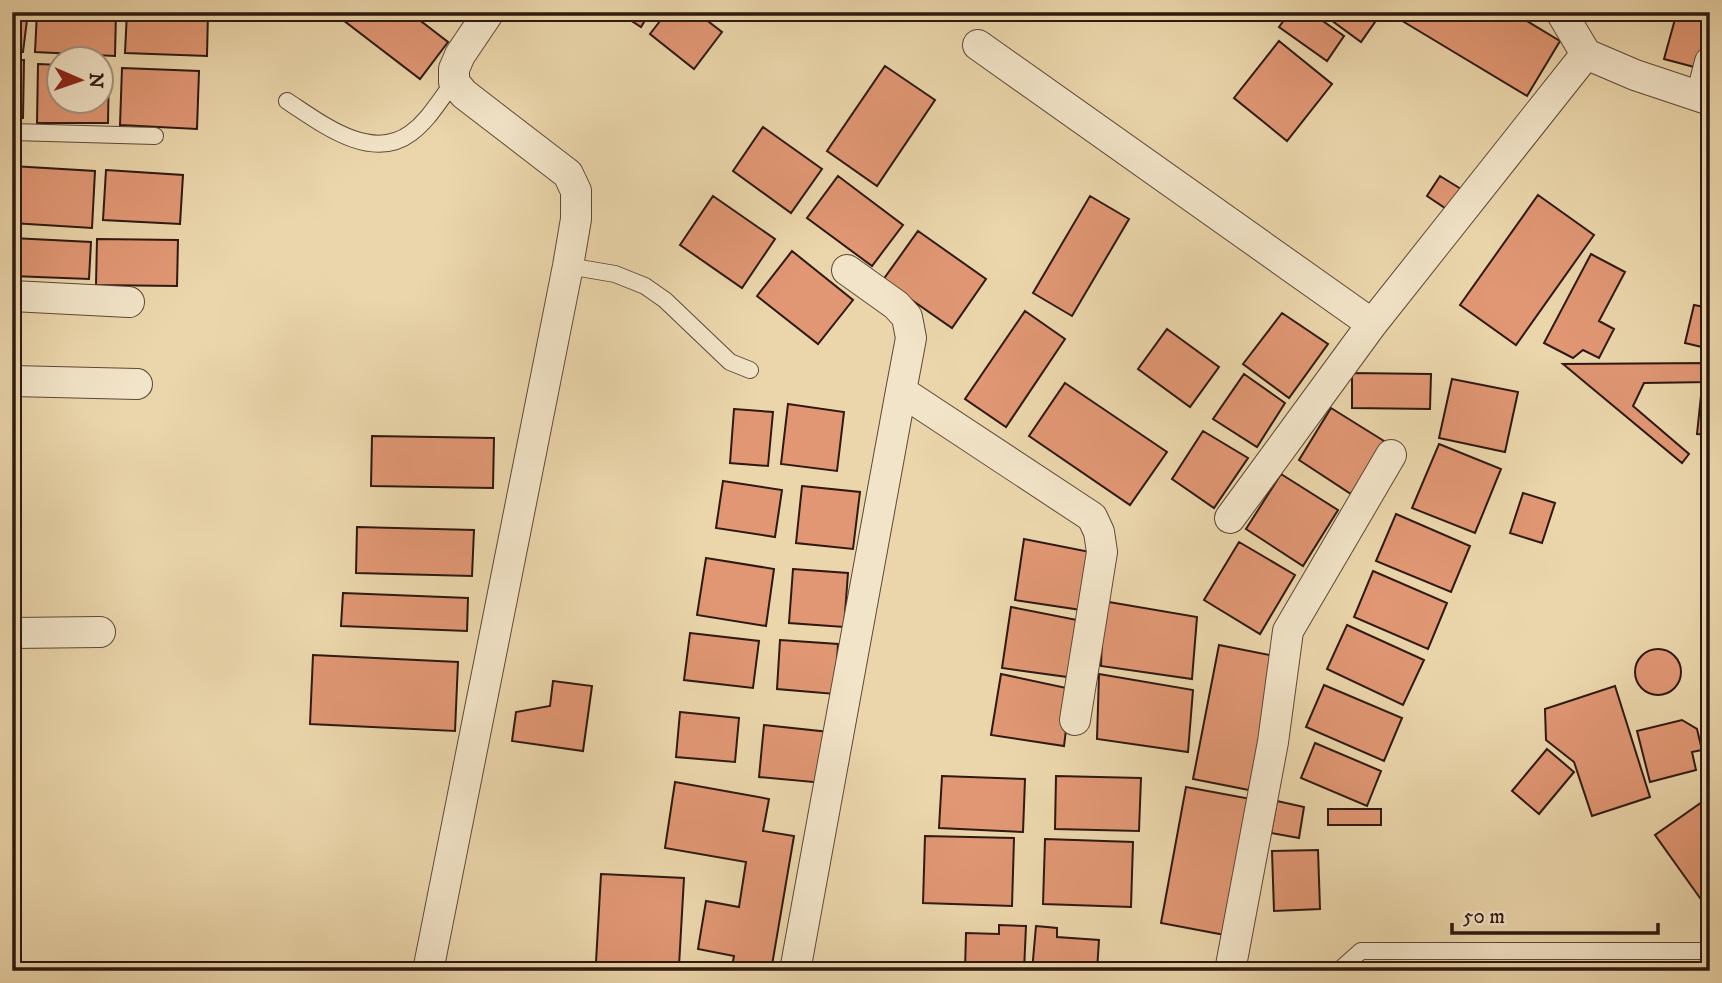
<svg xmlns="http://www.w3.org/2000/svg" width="1722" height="983" font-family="'IM FELL DW Pica',serif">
  <rect width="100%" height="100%" fill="#ebd6ab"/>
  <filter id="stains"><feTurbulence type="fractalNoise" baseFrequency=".00286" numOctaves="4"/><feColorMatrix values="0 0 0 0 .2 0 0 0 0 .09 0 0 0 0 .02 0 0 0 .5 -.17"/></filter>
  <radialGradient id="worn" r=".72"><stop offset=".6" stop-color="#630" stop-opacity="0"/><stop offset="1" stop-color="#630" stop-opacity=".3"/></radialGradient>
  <path fill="#e19774" stroke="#2e1911" stroke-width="2" d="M 12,12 L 28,12 L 23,52 L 12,51 Z
    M 37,12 L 116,12 L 115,56 L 35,52 Z
    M 127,12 L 208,12 L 207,56 L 125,53 Z
    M 349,12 L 409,12 L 448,42 L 420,79 L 343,20 Z
    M 618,12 L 650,12 L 641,27 Z
    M 667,12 L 696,12 L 722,32 L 694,69 L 650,34 Z
    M 1255,12 L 1270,12 L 1265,19 Z
    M 1290,12 L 1310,12 L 1344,36 L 1327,61 L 1279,27 Z
    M 1320,12 L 1382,12 L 1361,42 Z
    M 1403,12 L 1512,12 L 1560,41 L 1527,96 L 1399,19 Z
    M 1677,12 L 1710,12 L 1710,25 L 1698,68 L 1664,59 Z
    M 1279,41 L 1332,84 L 1287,141 L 1234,98 Z
    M 12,60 L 24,60 L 23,118 L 12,118 Z
    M 38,64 L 60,65 L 60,102 L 102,102 L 102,65 L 109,65 L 108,123 L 37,123 Z
    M 885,66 L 935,100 L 877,186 L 827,151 Z
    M 122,68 L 199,71 L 197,129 L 120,125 Z
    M 763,127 L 822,169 L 791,213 L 733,171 Z
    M 12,166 L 95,171 L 92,228 L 12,223 Z
    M 106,170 L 183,175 L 180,224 L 103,220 Z
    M 838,176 L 903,225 L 872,266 L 807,218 Z
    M 1440,176 L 1461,189 L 1448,210 L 1427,196 Z
    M 1538,195 L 1594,235 L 1516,345 L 1460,305 Z
    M 713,196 L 775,239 L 742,288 L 680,245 Z
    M 1090,196 L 1129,219 L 1072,316 L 1033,293 Z
    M 918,231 L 986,279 L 952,328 L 883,280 Z
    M 12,238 L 91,242 L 89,279 L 12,276 Z
    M 97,239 L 178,240 L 177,286 L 96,285 Z
    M 792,251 L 853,300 L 818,344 L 757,296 Z
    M 1591,254 L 1625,272 L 1599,321 L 1614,329 L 1599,358 L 1583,350 L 1573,358 L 1544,343 Z
    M 1694,305 L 1710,308 L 1710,349 L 1685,343 Z
    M 1025,311 L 1065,339 L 1006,427 L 965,399 Z
    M 1282,313 L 1328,344 L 1289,398 L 1243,364 Z
    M 1167,329 L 1219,367 L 1190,407 L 1138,369 Z
    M 1710,363 L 1710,382 L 1644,383 L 1633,406 L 1689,454 L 1682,463 L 1563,364 Z
    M 1352,373 L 1431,374 L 1430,409 L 1352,408 Z
    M 1244,374 L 1285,403 L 1257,447 L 1213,419 Z
    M 1452,379 L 1518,392 L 1505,452 L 1439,438 Z
    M 1065,383 L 1167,452 L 1130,505 L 1029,436 Z
    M 1702,386 L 1710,387 L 1710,435 L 1697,434 Z
    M 788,404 L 844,412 L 837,471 L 781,464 Z
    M 1331,408 L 1384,441 L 1351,494 L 1299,460 Z
    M 734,409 L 773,412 L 768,466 L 730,463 Z
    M 1203,431 L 1248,458 L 1214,508 L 1172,479 Z
    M 372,436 L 494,438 L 493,488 L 371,486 Z
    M 1439,444 L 1501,469 L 1475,533 L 1412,508 Z
    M 1281,474 L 1338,510 L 1303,566 L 1246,529 Z
    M 723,481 L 782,490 L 775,537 L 716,528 Z
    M 802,486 L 860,492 L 853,549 L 796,543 Z
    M 1523,493 L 1555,503 L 1542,543 L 1510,533 Z
    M 1396,514 L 1470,546 L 1451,592 L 1376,561 Z
    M 357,527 L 474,530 L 472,576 L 356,573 Z
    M 1024,539 L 1095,553 L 1088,611 L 1015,600 Z
    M 1239,542 L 1295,575 L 1260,634 L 1204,600 Z
    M 706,558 L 774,569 L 766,626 L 697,615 Z
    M 793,569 L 848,573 L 844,627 L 789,623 Z
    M 1373,571 L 1447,603 L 1428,649 L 1354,617 Z
    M 343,593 L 468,598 L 467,631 L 341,626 Z
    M 1103,601 L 1197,617 L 1192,679 L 1101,666 Z
    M 1011,607 L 1082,621 L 1075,678 L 1002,668 Z
    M 1347,625 L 1424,660 L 1403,705 L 1327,669 Z
    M 690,633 L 759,641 L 753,688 L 684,680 Z
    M 780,640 L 838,644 L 835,694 L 777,689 Z
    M 1219,645 L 1275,656 L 1249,790 L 1193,779 Z
    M1635 672a23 23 0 1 1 46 0a23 23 0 1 1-46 0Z
    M 313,655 L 458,662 L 455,731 L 310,724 Z
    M 1001,674 L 1071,689 L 1064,746 L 991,735 Z
    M 1099,674 L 1193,690 L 1188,752 L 1097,739 Z
    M 553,681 L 592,686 L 583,751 L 512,741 L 516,712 L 550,706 Z
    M 1324,685 L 1402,718 L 1384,761 L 1306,727 Z
    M 1615,686 L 1650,797 L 1592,816 L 1574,762 L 1546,740 L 1545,709 Z
    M 680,712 L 739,718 L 735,762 L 676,757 Z
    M 1682,720 L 1697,729 L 1702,750 L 1692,752 L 1696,770 L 1650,782 L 1637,731 Z
    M 764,725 L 829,732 L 824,783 L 759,777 Z
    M 1315,743 L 1381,771 L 1367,806 L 1301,778 Z
    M 1547,749 L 1574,772 L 1539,814 L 1512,791 Z
    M 942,776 L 1025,779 L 1023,832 L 939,828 Z
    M 1056,776 L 1141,778 L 1139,831 L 1055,829 Z
    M 675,782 L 769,799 L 763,831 L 794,836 L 771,971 L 731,971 L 734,956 L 698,949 L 706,901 L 739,907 L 746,862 L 665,848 Z
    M 1186,787 L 1251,799 L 1225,935 L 1161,923 Z
    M 1705,800 L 1710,807 L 1710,912 L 1655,835 Z
    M 1277,801 L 1304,807 L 1299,838 L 1271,833 Z
    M 1328,809 L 1381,809 L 1381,825 L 1328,825 Z
    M 925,836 L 1014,838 L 1012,906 L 923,903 Z
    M 1045,839 L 1133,842 L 1131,907 L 1043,904 Z
    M 1318,850 L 1320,909 L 1274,911 L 1272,851 Z
    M 601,874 L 684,878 L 679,966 L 596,962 Z
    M 999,925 L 1026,926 L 1024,971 L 965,971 L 966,933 L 999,934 Z
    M 1036,926 L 1057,928 L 1057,937 L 1099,940 L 1097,971 L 1032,971 Z"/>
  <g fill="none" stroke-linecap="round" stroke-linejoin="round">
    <defs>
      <path id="lane" d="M 287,101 C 321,123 371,163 411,133 C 429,120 440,99 454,82
        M 12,132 L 155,136
        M 568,266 L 615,274 L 645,286 L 665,300 L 730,362 L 750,370
        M 1342,971 L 1343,967 L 1361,951 L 1710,951"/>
      <path id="street" d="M 1561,12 L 1586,54 L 1635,75 L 1710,100
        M 978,45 L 1372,324
        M 1701,97 L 1710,62
        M 847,270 L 896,305 L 907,317 L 911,338 L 901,391
        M 12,296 L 129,302
        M 12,381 L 137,384
        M 1230,518 L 1372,324 L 1586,54
        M 12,633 L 100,632
        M 428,971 L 568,266 L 576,219 L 576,191 L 568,174 L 464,94 L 454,82 L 454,69 L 460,55 L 489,12
        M 795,971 L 901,391 L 1092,517 L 1099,532 L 1102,552 L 1075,720
        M 1230,971 L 1273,742 L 1288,631 L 1391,455"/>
    </defs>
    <use href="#lane" stroke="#5d4838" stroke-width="18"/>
    <use href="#street" stroke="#5d4838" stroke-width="32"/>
    <use href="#lane" stroke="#f2e4c8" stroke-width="16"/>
    <use href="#street" stroke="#f2e4c8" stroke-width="30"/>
  </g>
  <rect width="1722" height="983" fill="none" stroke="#ebd6ab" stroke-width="42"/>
  <rect x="14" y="14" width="1694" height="955" fill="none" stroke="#2e1911" stroke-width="3.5"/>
  <rect x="21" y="21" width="1680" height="941" fill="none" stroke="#2e1911" stroke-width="2"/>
  <g transform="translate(80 80) rotate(92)"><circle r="33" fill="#f2e4c8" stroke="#a4937f" stroke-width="2"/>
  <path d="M0-5L12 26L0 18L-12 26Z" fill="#8f2418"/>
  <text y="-10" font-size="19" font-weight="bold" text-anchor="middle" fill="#2e1911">N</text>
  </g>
  <path d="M1452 923v10h206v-10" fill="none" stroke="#2e1911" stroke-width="3.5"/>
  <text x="1463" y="923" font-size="21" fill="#2e1911" stroke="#f2e4c8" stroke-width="5" paint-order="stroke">50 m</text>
  <rect width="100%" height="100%" filter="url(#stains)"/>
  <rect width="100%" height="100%" fill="url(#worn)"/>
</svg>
